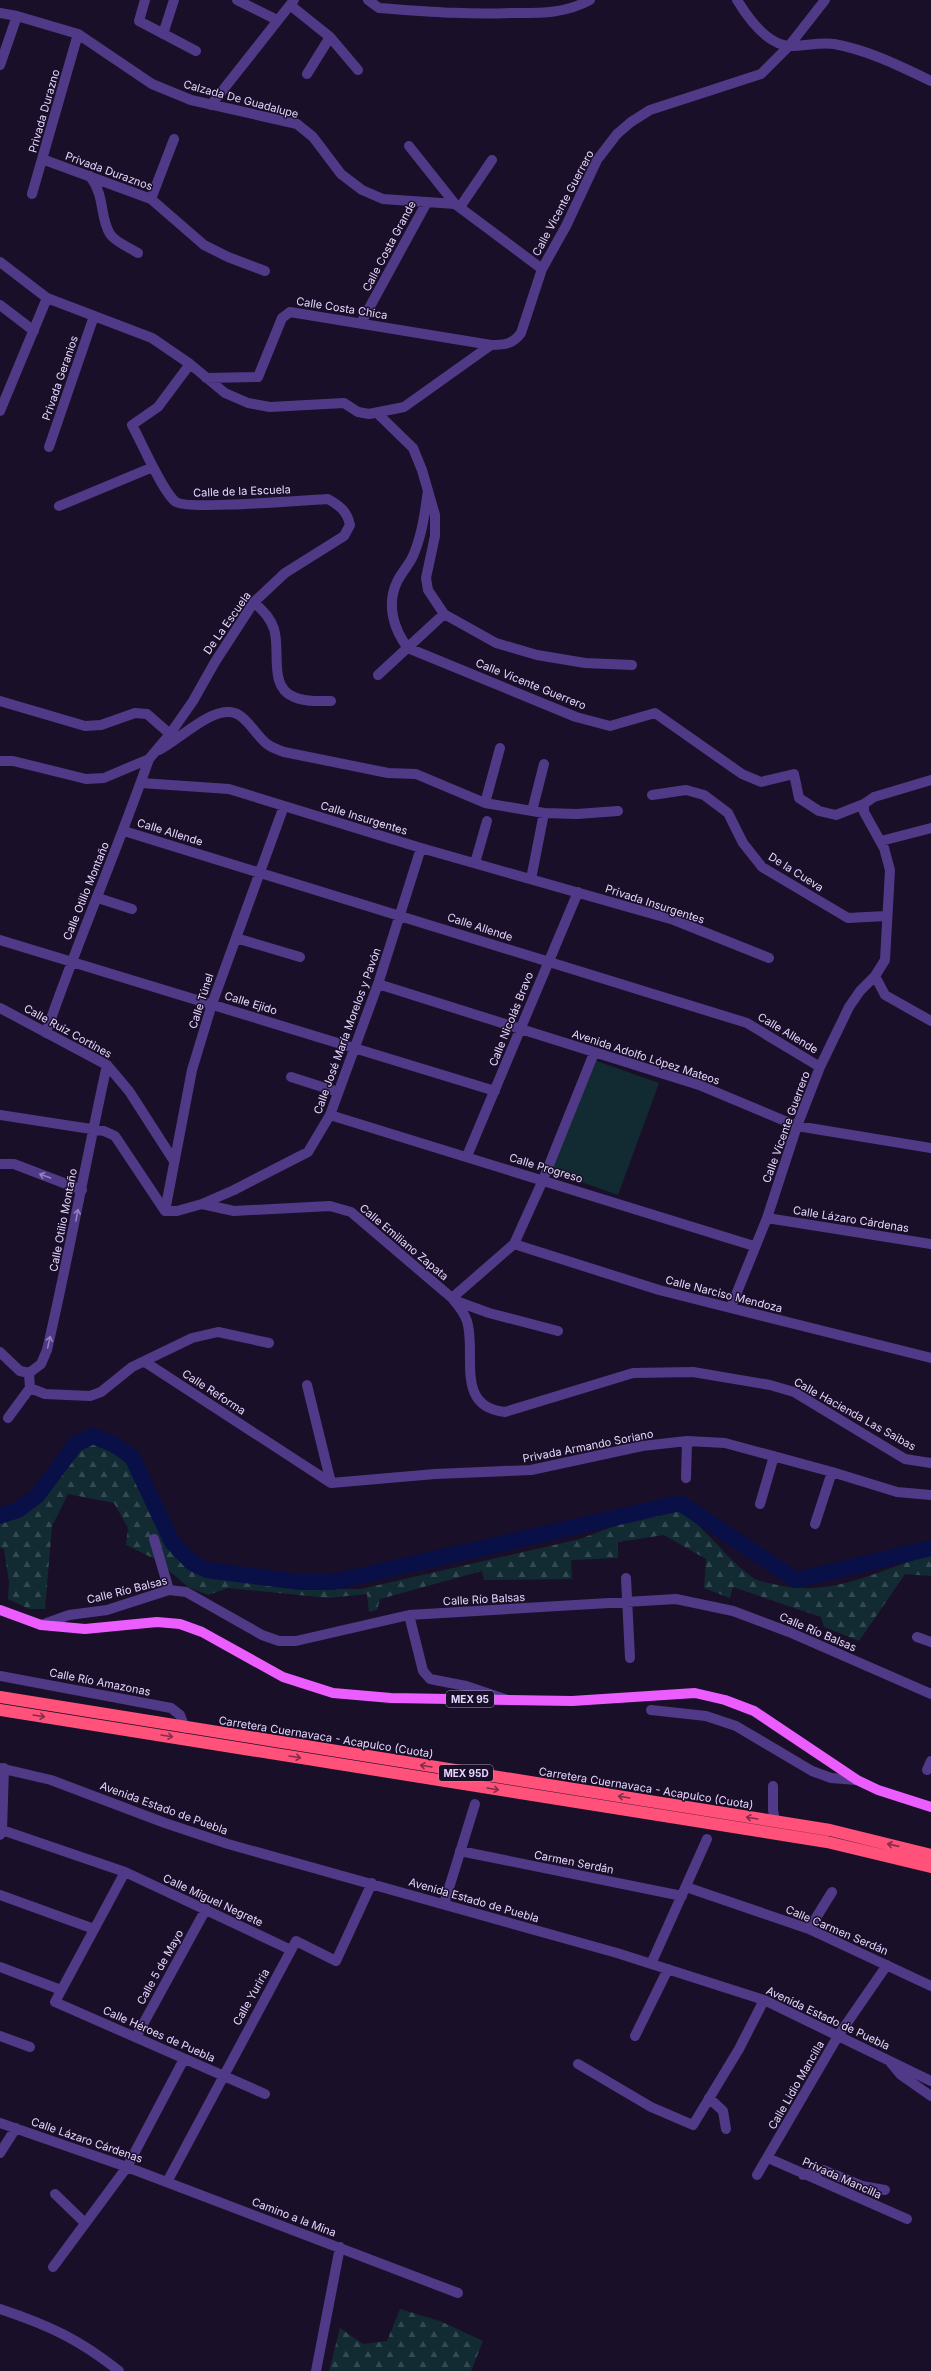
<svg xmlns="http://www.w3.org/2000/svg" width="931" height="2371" font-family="Inter,sans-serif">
  <defs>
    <pattern id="forest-firs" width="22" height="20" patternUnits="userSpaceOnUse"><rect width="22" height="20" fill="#122b32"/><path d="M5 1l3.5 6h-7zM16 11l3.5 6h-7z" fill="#344951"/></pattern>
  </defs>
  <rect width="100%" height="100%" fill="#1a0f28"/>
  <path fill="url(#forest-firs)" d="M 95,1435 L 115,1436 L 130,1450 L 142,1472 L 163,1534 L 178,1553 L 197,1563 L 305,1589 L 361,1589 L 580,1539 L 617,1525 L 677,1509 C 685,1515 694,1521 701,1528 C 718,1544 733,1564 752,1577 C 759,1582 769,1583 778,1585 C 832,1598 880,1569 931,1555 L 931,1576 L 905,1574 L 859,1641 L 824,1627 L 821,1617 L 733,1587 L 730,1598 L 704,1588 L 706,1559 L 664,1535 L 618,1542 L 618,1558 L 571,1560 L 572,1579 L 484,1580 L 482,1571 L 380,1599 L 377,1610 L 369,1612 L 367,1594 L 328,1598 L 228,1588 L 208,1595 L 188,1587 L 157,1560 L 126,1545 L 128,1528 L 114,1503 L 68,1494 L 52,1526 L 45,1609 L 29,1609 L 8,1599 L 9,1582 L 4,1549 L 0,1548 L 0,1515 C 41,1512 48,1472 75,1448 C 81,1443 89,1439 95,1435 Z
    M 400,2309 L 440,2321 L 483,2341 L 471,2371 L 329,2371 L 340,2328 L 363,2344 L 387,2341 Z"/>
  <path fill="#122b32" d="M 591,1059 L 659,1083 L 618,1195 L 550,1171 Z"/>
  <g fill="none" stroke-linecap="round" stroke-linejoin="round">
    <path stroke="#091047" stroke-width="16" d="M 0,1516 L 18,1510 L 37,1496 L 76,1444 L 93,1436 L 113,1444 L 132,1457 L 172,1542 L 192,1563 L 207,1570 L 268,1578 L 300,1582 L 333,1582 L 680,1503 L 796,1580 L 931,1548"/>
    <path stroke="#503a88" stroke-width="10" d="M 145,0 L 139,21 L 196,51
      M 237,0 L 277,20
      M 368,0 L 379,8 C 423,11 466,15 510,13 C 539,13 565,14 590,0
      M 737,0 C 748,18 768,46 791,46 C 805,46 820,42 834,44 C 868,50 900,66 931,81
      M 290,5 L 330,37 L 358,70
      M 0,13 L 17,16 L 78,34 L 152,84 L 191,100 L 297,124 L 313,137 L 341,174 L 362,190 L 383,199 L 455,204 L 542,269
      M 163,34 L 174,0
      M 0,65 L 17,16
      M 307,74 L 330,37
      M 211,105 L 294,0
      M 409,146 L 455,204
      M 42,159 L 151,199 L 204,245 L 228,257 L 265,271
      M 90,176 C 106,198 99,216 110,234 C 115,242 130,248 138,253
      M 32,194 L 78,34
      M 151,199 L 174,139
      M 460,207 L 492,160
      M 0,262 L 47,298 L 152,338 L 190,364 L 225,393 L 248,403 L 270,407 L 344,403 L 358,412 L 369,414 L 404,407 L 491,345
      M 0,305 L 34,331
      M 361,323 L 427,202
      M 206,378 L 258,377 L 282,318 L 290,312 L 491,345 C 505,345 513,344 521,333 L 542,269 L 566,226 L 597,160 L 617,134 L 631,122 L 650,110 L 761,74 L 789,46 L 825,0
      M 0,411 L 47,298
      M 377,413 L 413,448 L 422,470 L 435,515 L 435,536 L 426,578 L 428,590 L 444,614 L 496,643 L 537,655 L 585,663 L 632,665
      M 49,447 L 94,316
      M 428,490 C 425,513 422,535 413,556 C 409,565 401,573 397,582 C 386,605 394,630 408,648 L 576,717 L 610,726 L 655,713 L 742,774 L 761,782 L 794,774 L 799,798 L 819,811 L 836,815 L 864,804 L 874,797 L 931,780
      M 59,506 L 153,467
      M 254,602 C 263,611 270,617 274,629 C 281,650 268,687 294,697 C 305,702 319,701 331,701
      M 378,675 L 444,614
      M 0,701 L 85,726 L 101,725 L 135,713 L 147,714 L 170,734
      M 159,750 C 180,740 216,701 239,715 C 250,722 257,736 267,744 C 272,748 279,750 284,752 L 388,773 L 416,774 L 485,803 L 544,813 L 577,814 L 618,811
      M 0,761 L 13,761 L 86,779 L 104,778 L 149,759 L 170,734 L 193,701 L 215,662 L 254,602 L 285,573 L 344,536 L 350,525 C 347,511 340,506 328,499 C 307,500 187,510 176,502 C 163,493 141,441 132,425 L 158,407 L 190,364
      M 141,783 L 229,789 L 421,848 L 674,920 L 769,958
      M 652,795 L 686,790 L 704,795 L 728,813 L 743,843 L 762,867 L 848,918 L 886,916
      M 485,803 L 500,748
      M 532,811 L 544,764
      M 124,831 L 747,1023 L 820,1067
      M 881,841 L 931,828
      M 475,863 L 487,821
      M 531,879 L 544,813
      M 98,898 L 132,909
      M 236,938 L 300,957
      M 0,940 L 495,1091
      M 875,976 L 885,995 L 931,1021
      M 378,984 L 699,1085 L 797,1126 L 931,1148
      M 0,1008 L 107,1065 L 129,1091 L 174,1161
      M 46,1033 C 78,940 117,851 149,759
      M 291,1077 L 338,1092
      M 0,1115 L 104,1131 L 115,1136 L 165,1211 L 177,1211 L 202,1204 L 234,1211 L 330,1206 L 351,1212 L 452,1298 C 458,1305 464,1312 467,1321 C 477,1353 454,1407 505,1412 L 633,1373 L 693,1372 L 770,1385 L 794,1392 L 905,1459 L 931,1463
      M 330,1115 L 754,1246
      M 467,1156 L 578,892
      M 0,1164 L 14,1164 L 82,1190
      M 202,1204 L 234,1190 L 308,1152 L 330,1115 L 378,984 L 421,848
      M 165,1211 L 192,1070 L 212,1004 L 284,806
      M 767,1218 L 931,1244
      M 514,1244 L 659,1290 L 931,1358
      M 452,1298 L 514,1244 L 543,1180 L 594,1053
      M 456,1301 L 489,1313 L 558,1331
      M 731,1307 L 767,1218 L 797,1126 L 820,1067 L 849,1007 L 860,991 L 875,976 L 885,960 L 890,870 L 884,848 L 864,812 L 864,804
      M 0,1352 L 20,1371 L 29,1373
      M 145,1362 L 331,1483 L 435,1474 L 531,1470 L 642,1446 L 687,1441 L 725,1443 L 832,1472 L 897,1492 L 931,1495
      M 29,1373 L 41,1364 L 47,1350 C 69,1255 86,1160 107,1065
      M 29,1373 L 30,1388 L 45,1394 L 90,1396 L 101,1392 L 132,1367 L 192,1338 L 218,1332 L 269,1343
      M 307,1385 L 331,1483
      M 8,1418 L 30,1388
      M 686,1478 L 687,1441
      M 760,1504 L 774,1456
      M 815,1524 L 832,1472
      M 154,1539 L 169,1590
      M 626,1578 L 630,1658
      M 409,1615 L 423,1671 L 430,1679 L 466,1686 L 505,1699
      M 41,1625 L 69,1615 L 107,1610 L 169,1590 L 186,1592 L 262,1635 L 279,1641 L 296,1641 L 409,1615 L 676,1599 L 733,1611 L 789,1632 L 931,1694
      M 917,1637 L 931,1642
      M 0,1676 L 171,1708 L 180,1715 L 185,1728
      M 651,1710 L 706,1716 L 736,1726 L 812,1771 L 831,1778 L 857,1780
      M 0,1768 L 51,1780 L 165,1823 L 228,1844 L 617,1953 L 764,2000 L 931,2081
      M 927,1770 L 931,1761
      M 773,1786 L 773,1810 L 775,1822
      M 2,1830 L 125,1872 L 291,1950
      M 0,1835 L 2,1830 L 4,1768
      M 460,1851 L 682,1896
      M 125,1872 L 55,2002 L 265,2094
      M 686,1887 L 809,1929 L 931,1986
      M 0,1895 L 94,1929
      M 444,1904 L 475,1804
      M 809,1929 L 832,1892
      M 651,1964 L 707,1839
      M 0,1967 L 61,1990
      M 0,2036 L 30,2047
      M 635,2036 L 668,1969
      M 136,2037 L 206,1909
      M 891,2063 L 901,2075 L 931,2096
      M 578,2064 L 651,2107 L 693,2125 L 739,2049 L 764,2000
      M 709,2098 L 723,2111 L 726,2129
      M 0,2123 L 127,2167 L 458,2293
      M 0,2153 L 16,2128
      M 768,2158 L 907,2219
      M 757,2175 L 838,2036 L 887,1965
      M 803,2175 L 823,2170 L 862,2186 L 885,2190
      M 167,2182 L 296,1941 L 336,1961 L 372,1883
      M 55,2194 L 85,2223
      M 53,2267 L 127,2167 L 184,2059
      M 0,2309 C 48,2325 79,2339 119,2371
      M 316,2371 L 340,2247"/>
    <path stroke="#eb5dff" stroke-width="10" d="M 0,1610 L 41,1625 L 85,1629 L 157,1622 L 180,1624 L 202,1632 L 283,1677 L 333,1693 L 391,1698 L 572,1701 L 695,1693 L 725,1700 L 754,1711 L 857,1780 L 878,1790 L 931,1807"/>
    <path stroke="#ff5179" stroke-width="12" d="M 0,1697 L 830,1830 L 931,1855
      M 0,1710 L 827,1842 L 931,1867"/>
  </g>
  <defs><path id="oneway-shaft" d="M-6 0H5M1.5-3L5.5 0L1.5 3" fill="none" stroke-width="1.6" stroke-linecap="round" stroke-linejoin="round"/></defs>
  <g stroke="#9380be">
    <use href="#oneway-shaft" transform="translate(45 1176) rotate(-160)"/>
    <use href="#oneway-shaft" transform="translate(77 1215) rotate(-79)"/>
    <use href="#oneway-shaft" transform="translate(49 1342) rotate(-77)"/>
  </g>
  <g stroke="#812d4c">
    <use href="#oneway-shaft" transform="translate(39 1716) rotate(9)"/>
    <use href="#oneway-shaft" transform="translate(167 1736) rotate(9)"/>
    <use href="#oneway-shaft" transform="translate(295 1757) rotate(9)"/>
    <use href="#oneway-shaft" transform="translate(426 1766) rotate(-171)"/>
    <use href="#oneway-shaft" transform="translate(493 1789) rotate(9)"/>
    <use href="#oneway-shaft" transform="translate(624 1797) rotate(-171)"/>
    <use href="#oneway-shaft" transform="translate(752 1818) rotate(-171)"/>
    <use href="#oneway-shaft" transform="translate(893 1845) rotate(-167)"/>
  </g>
  <g text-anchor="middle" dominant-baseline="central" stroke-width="3" stroke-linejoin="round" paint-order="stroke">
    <g fill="#1a0f28" stroke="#a89abe" stroke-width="1">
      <rect x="446" y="1691" width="48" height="16" rx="3"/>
      <rect x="439" y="1765" width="54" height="16" rx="3"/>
    </g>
    <g font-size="10" font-weight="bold" fill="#e5d6ff">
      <text x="470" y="1699">MEX 95</text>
      <text x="466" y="1773">MEX 95D</text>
    </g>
    <g font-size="11" fill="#e5d6ff" stroke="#1a0f28">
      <text transform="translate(241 99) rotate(15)">Calzada De Guadalupe</text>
      <text transform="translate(44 111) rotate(-74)">Privada Durazno</text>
      <text transform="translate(109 171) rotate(20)">Privada Duraznos</text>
      <text transform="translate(563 203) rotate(-62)">Calle Vicente Guerrero</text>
      <text transform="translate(389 246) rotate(-62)">Calle Costa Grande</text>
      <text transform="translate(342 308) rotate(9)">Calle Costa Chica</text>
      <text transform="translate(60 378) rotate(-71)">Privada Geranios</text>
      <text transform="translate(242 491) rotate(-2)">Calle de la Escuela</text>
      <text transform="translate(227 623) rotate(-55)">De La Escuela</text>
      <text transform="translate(531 684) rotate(22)">Calle Vicente Guerrero</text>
      <text transform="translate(364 818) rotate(17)">Calle Insurgentes</text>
      <text transform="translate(170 832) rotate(17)">Calle Allende</text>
      <text transform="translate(796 872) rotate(32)">De la Cueva</text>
      <text transform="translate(86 891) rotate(-68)">Calle Otilio Montaño</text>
      <text transform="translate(655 904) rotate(18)">Privada Insurgentes</text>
      <text transform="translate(480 927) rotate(18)">Calle Allende</text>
      <text transform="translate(201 1001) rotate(-72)">Calle Túnel</text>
      <text transform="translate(251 1003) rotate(17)">Calle Ejido</text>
      <text transform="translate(511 1019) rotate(-68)">Calle Nicolás Bravo</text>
      <text transform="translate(68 1031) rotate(29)">Calle Ruiz Cortines</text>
      <text transform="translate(347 1031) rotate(-70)">Calle José María Morelos y Pavón</text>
      <text transform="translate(788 1033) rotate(31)">Calle Allende</text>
      <text transform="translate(646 1057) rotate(18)">Avenida Adolfo López Mateos</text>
      <text transform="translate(786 1127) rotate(-70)">Calle Vicente Guerrero</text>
      <text transform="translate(546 1168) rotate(17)">Calle Progreso</text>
      <text transform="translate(851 1219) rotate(9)">Calle Lázaro Cárdenas</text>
      <text transform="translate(63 1220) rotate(-79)">Calle Otilio Montaño</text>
      <text transform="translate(404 1242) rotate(40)">Calle Emiliano Zapata</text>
      <text transform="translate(724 1294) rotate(14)">Calle Narciso Mendoza</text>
      <text transform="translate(214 1392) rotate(33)">Calle Reforma</text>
      <text transform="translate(855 1414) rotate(29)">Calle Hacienda Las Saibas</text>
      <text transform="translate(588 1446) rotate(-11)">Privada Armando Soriano</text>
      <text transform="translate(127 1590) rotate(-14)">Calle Río Balsas</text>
      <text transform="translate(484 1599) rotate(-3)">Calle Río Balsas</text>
      <text transform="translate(818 1632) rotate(23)">Calle Río Balsas</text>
      <text transform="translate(100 1682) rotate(11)">Calle Río Amazonas</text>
      <text transform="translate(326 1737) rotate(9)">Carretera Cuernavaca - Acapulco (Cuota)</text>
      <text transform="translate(646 1788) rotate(9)">Carretera Cuernavaca - Acapulco (Cuota)</text>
      <text transform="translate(164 1808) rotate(20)">Avenida Estado de Puebla</text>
      <text transform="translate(574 1862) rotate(11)">Carmen Serdán</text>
      <text transform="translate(213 1900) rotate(25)">Calle Miguel Negrete</text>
      <text transform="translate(474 1900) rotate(16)">Avenida Estado de Puebla</text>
      <text transform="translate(837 1930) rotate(23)">Calle Carmen Serdán</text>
      <text transform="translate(160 1967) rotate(-61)">Calle 5 de Mayo</text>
      <text transform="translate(251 1997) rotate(-61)">Calle Yuriria</text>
      <text transform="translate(828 2018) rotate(25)">Avenida Estado de Puebla</text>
      <text transform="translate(159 2034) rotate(24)">Calle Héroes de Puebla</text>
      <text transform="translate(796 2085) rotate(-60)">Calle Lidio Mancilla</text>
      <text transform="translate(87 2140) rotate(19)">Calle Lázaro Cárdenas</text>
      <text transform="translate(842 2178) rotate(24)">Privada Mancilla</text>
      <text transform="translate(294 2217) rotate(21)">Camino a la Mina</text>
    </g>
  </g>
</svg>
